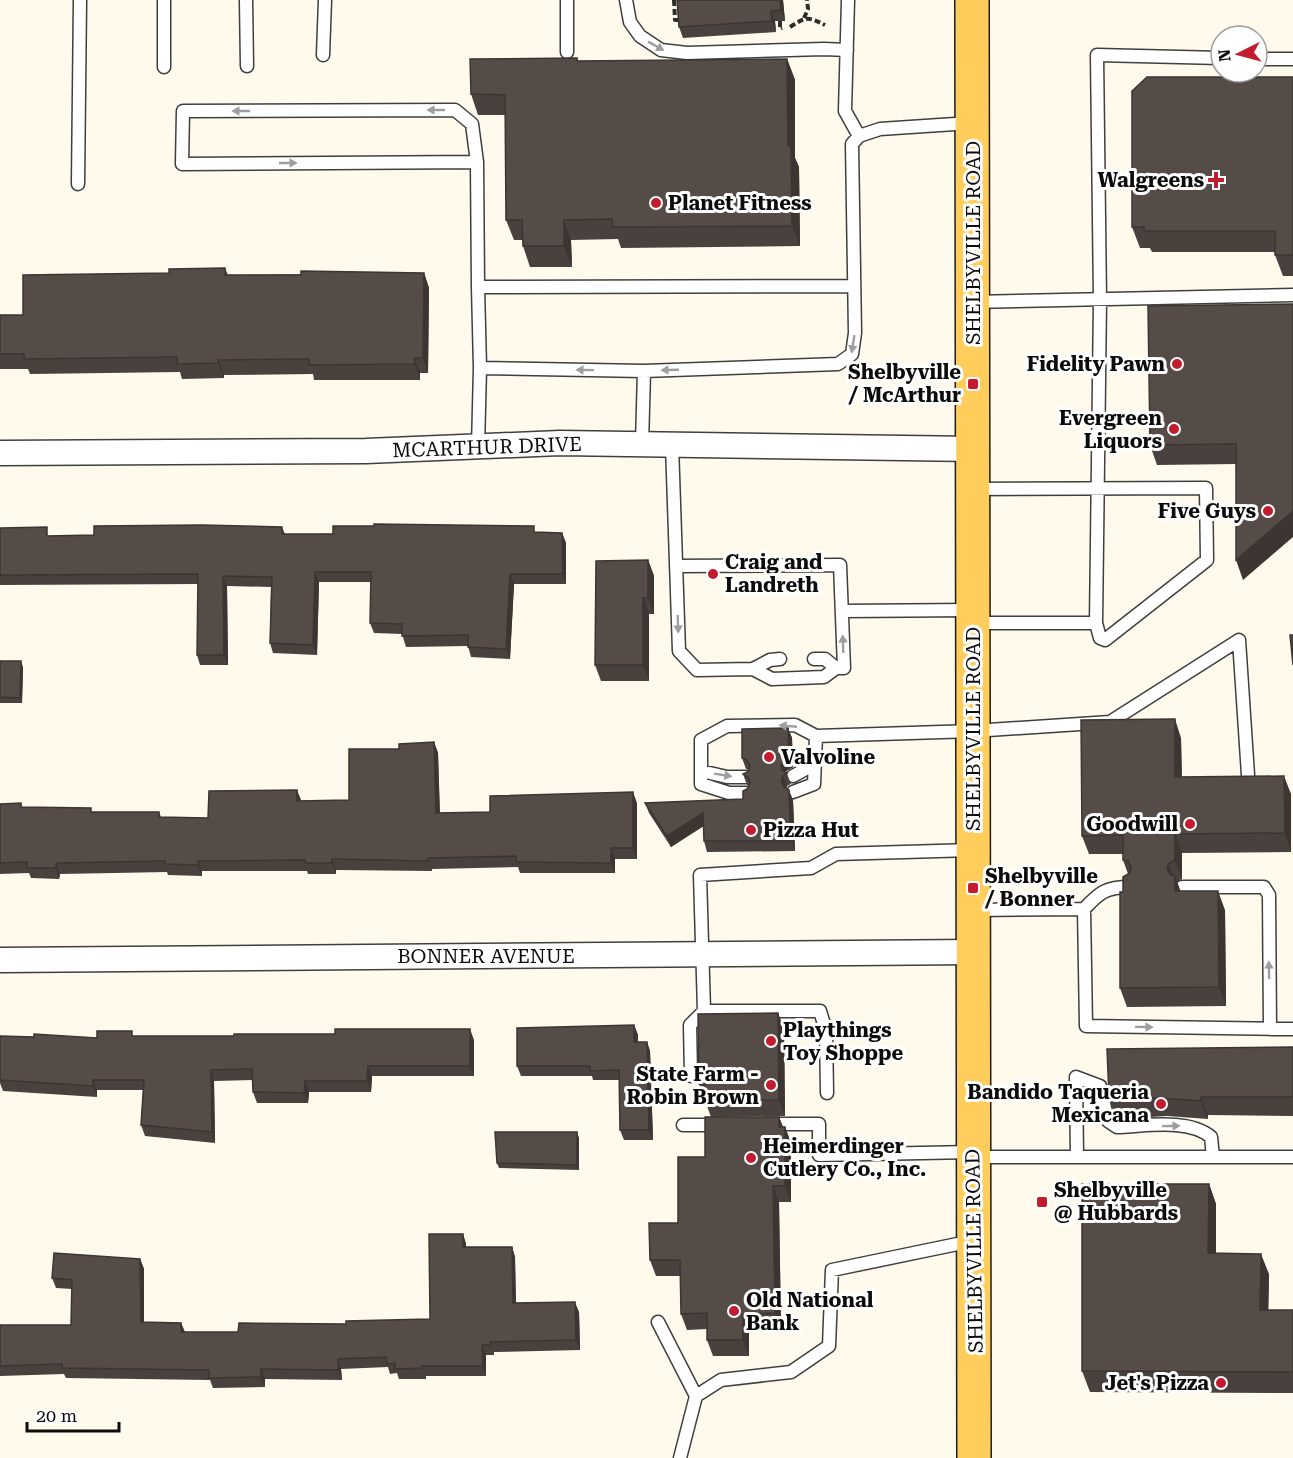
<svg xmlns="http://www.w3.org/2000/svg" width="1293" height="1458" font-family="'Roboto Serif',serif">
  <rect width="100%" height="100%" fill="#fffaeb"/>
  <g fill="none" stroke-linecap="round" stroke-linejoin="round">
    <defs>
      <path id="service" d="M 246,0 L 247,66
        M 626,0 L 630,22 L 640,36 L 661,50 L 687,53 L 824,49 L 847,50
        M 848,0 L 845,111 L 859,136
        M 567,52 L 567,0
        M 323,55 L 325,0
        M 1257,59 L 1293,59
        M 164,67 L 164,0
        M 477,162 L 182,164 L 183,111 L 455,110 L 472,124 L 477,162 L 478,287
        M 78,184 L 80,0
        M 973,302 L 1293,295
        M 480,368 L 644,371 L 838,364 L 852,354 L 855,333 L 852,144 L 859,136 L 880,129 L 970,123
        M 642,444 L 644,371
        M 672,445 L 679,651 L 697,670 L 753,669 L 770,660 L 780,659
        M 478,447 L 480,368 L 478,287 L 854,286
        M 975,489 L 1206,488 L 1207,560 L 1105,640 L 1100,638 L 1096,623
        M 677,566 L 840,565 L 844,668 L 836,668 L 824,677 L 772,679 L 753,669
        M 842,611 L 972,610
        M 975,623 L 1096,623 L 1100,300 L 1097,55 L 1221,58
        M 814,659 L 825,659 L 836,668
        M 816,736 L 973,731 L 1110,722 L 1239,640 L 1248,775
        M 701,771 L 727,777 L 746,777
        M 793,776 L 815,764
        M 746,793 L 729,793 L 701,784 L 701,740 L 727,726 L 795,725 L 816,736 L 814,784 L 793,792
        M 1182,887 L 1264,887 L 1269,895 L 1270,1029
        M 1084,909 C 1100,892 1106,887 1130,887
        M 975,910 L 1084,909 L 1086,1026 L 1293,1029
        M 691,1076 L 690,1025 L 704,1011
        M 827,1093 L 826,1031 L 820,1011 L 704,1011 L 700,875 L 811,868 L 836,854 L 972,850
        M 765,1124 L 819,1124 L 819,1155 L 972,1152
        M 683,1125 L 721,1125
        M 974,1157 L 1293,1157
        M 1077,1157 L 1076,1077 L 1100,1086 L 1108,1121 L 1117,1127 C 1145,1126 1189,1118 1211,1137 L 1213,1157
        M 658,1322 L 696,1396
        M 680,1458 L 696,1396 L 721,1380 L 791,1372 L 829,1346 L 832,1270 L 972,1241"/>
      <path id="minor" d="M 0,453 L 366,451 L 560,443 L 974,449
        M 0,960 L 973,952"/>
      <path id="primary" d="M 972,0 L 974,1458"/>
    </defs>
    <use href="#service" stroke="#3f3f3f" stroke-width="15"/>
    <use href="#minor" stroke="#3f3f3f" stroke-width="27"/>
    <use href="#primary" stroke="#1d1d1d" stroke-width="36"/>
    <path stroke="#2e2e2e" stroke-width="4" stroke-dasharray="6 3" stroke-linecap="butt" d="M 674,0 L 675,20 L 682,20
      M 804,18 L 808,9 L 807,0
      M 780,21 L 780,29 L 782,28
      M 790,27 C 806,17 807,16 825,25"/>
    <use href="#service" stroke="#fff" stroke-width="12"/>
    <use href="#minor" stroke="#fff" stroke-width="24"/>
    <use href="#primary" stroke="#ffcd5b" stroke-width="33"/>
  </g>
  <path fill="#49413e" d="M 677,0 L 783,0 L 785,21 L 775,21 L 776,32 L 683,38 L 679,27 Z
    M 577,58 L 578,61 L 787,59 L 795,80 L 795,158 L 799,167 L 800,246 L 621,248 L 618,239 L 571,240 L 572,267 L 530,267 L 523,246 L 523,240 L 514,240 L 506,220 L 506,115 L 478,115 L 471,94 Z
    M 1293,77 L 1293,276 L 1283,276 L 1275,255 L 1275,252 L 1152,252 L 1150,248 L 1140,248 L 1132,227 Z
    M 225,268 L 228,275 L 424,273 L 429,288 L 428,373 L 420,373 L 420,380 L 314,380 L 313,374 L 224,375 L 224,378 L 182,379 L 180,372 L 30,374 L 28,369 L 0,369 L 0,315 L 23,315 L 169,273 Z
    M 1293,304 L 1243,580 L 1236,464 L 1157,465 L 1150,445 Z
    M 282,527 L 285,534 L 562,533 L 566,543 L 566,584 L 514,584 L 510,659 L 471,657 L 468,646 L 406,647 L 402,634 L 374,633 L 370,623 L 371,582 L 319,582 L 317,655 L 273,653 L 270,643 L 271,587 L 227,586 L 228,665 L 200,665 L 197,655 L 198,584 L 0,585 L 0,528 L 50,536 L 94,535 Z
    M 648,560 L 654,576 L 654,614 L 649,614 L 649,681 L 601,681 L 595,665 Z
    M 0,661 L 23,667 L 22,703 L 0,703 Z
    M 788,728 L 792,738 L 793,767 L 786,771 L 791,784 L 787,786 L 786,788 L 793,800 L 795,851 L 707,852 L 704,841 L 703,826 L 671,847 L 649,813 L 645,803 L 743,799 L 749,786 L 747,785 L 743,774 L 749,771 L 749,770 L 746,769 L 742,758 Z
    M 1181,738 L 1182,777 L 1291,794 L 1291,852 L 1182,853 L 1182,879 L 1177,882 L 1180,891 L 1225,910 L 1226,1006 L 1127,1007 L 1120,988 L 1123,892 L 1128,874 L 1123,860 L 1123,854 L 1089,854 L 1082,836 Z
    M 434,742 L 438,753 L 440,813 L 490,812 L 637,803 L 637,859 L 615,859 L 615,873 L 520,873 L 518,867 L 432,869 L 432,871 L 336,870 L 336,874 L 308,874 L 307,871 L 202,871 L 202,876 L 168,875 L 167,872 L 60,874 L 59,879 L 31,878 L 29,873 L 0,874 L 0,804 L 21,803 L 22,807 L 93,812 L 159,812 L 161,817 L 208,818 L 301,801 L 349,800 L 399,749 Z
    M 778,1013 L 784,1029 L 785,1116 L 711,1117 L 699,1084 Z
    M 634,1025 L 638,1035 L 638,1042 L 647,1042 L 650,1051 L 653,1140 L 624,1140 L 620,1130 L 620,1080 L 593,1080 L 592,1076 L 521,1076 L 517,1066 Z
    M 0,1036 L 97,1038 L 133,1036 L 474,1040 L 474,1076 L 372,1076 L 371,1092 L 309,1092 L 308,1103 L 257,1103 L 253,1092 L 253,1080 L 214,1081 L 215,1143 L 145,1136 L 141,1125 L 143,1090 L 97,1090 L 97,1097 L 3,1091 L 0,1083 Z
    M 1293,1047 L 1293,1116 L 1208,1115 L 1208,1119 L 1167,1116 L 1119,1119 L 1115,1116 L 1109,1097 Z
    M 779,1117 L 783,1127 L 785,1127 L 791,1143 L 791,1202 L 779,1202 L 781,1329 L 749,1330 L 749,1356 L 713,1356 L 707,1340 L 707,1329 L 687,1330 L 681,1314 L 681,1276 L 656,1276 L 650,1260 L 678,1223 L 705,1157 Z
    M 579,1138 L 579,1170 L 499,1168 L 497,1163 Z
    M 1209,1184 L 1216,1204 L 1216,1253 L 1269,1274 L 1268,1310 L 1293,1310 L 1293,1393 L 1090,1392 L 1082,1371 Z
    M 463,1234 L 466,1244 L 466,1247 L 512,1247 L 515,1257 L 516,1303 L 579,1312 L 580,1350 L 494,1352 L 494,1355 L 486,1355 L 486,1376 L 426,1376 L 426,1379 L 399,1379 L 397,1373 L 390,1374 L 388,1367 L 341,1369 L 342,1380 L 265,1379 L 265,1387 L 213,1388 L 210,1380 L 66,1378 L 64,1374 L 0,1376 L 0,1325 L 71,1325 L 72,1289 L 56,1288 L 52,1278 L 140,1259 L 144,1269 L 144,1322 L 181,1323 L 185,1332 L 238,1332 L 346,1324 L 430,1319 Z"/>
  <path fill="#3c3532" d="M 780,0 L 783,0 L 785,21 L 781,10 Z
    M 771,11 L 775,21 L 776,32 L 772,21 Z
    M 787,59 L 795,80 L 795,158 L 799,167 L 800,246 L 792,226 L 788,146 Z
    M 564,220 L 571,240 L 572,267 L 564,246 Z
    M 424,273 L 429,288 L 428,373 L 423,358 Z
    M 414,358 L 420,373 L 420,380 L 415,364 Z
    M 218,360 L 224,375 L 224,378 L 218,363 Z
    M 1293,511 L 1293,537 L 1243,580 L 1236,560 Z
    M 562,533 L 566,543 L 566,584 L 563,574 Z
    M 648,560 L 654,576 L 654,614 L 648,598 Z
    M 315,572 L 319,582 L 317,655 L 313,645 Z
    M 510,574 L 514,584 L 510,659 L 506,649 Z
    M 223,576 L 227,586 L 228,665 L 224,655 Z
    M 643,598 L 649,614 L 649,681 L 643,665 Z
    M 21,661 L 23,667 L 22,703 L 20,698 Z
    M 1175,719 L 1181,738 L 1182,796 L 1175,777 Z
    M 788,728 L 792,738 L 793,767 L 786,771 L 784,775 L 781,766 Z
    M 434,742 L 438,753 L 440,823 L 436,813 Z
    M 783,776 L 787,786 L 785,791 L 781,781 Z
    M 1284,776 L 1291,794 L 1291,852 L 1285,833 Z
    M 297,790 L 301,800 L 301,811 L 297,801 Z
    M 789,790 L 793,800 L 795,851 L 791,841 Z
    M 633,792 L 637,803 L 637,859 L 633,848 Z
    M 703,813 L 707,824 L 671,847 L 667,836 Z
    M 1175,834 L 1182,853 L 1182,879 L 1175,860 Z
    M 611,848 L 615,859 L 615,873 L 611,863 Z
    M 332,859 L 336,870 L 336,874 L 332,863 Z
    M 198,861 L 202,871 L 202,876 L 198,865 Z
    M 56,863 L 60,874 L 59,879 L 56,868 Z
    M 1168,864 L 1175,882 L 1175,876 L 1182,895 L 1182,910 L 1167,869 Z
    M 1218,891 L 1225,910 L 1226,1006 L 1219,987 Z
    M 778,1013 L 784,1029 L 785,1116 L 779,1100 Z
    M 634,1025 L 638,1035 L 638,1052 L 634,1042 Z
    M 470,1029 L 474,1040 L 474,1076 L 470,1066 Z
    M 647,1042 L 650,1051 L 653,1140 L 649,1130 Z
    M 368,1066 L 372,1076 L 371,1092 L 367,1081 Z
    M 211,1070 L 214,1081 L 215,1143 L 212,1132 Z
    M 93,1080 L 97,1090 L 97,1097 L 93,1086 Z
    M 305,1081 L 309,1092 L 308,1103 L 304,1093 Z
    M 1201,1097 L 1208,1115 L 1208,1119 L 1201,1101 Z
    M 779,1117 L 785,1132 L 785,1127 L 791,1143 L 791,1202 L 785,1186 L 779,1127 Z
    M 577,1132 L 579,1138 L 579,1170 L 577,1165 Z
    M 1209,1184 L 1216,1204 L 1216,1274 L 1208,1253 Z
    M 773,1186 L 779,1202 L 781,1329 L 775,1313 Z
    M 463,1234 L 466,1244 L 466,1257 L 463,1247 Z
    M 512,1247 L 515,1257 L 516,1313 L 513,1303 Z
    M 1261,1254 L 1269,1274 L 1268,1331 L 1260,1310 Z
    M 140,1259 L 144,1269 L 144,1332 L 141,1322 Z
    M 575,1302 L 579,1312 L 580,1350 L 576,1340 Z
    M 743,1314 L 749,1330 L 749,1356 L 743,1340 Z
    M 181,1323 L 185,1333 L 181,1332 Z
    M 482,1345 L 486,1355 L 486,1376 L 483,1366 Z
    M 338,1359 L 341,1369 L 342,1380 L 338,1370 Z
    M 261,1369 L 265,1379 L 265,1387 L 261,1377 Z"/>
  <path fill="#554c48" stroke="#3c3532" stroke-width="1.5" d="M 677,0 L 780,0 L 781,10 L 771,11 L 772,21 L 679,27 Z
    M 577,58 L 577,61 L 787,59 L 788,146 L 791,146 L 792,226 L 613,227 L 612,219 L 564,220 L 564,246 L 523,246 L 522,220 L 506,220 L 505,95 L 471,94 L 470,59 Z
    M 1147,77 L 1293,77 L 1293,255 L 1275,255 L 1275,231 L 1144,231 L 1144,227 L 1132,227 L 1132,91 Z
    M 225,268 L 225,275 L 301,275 L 301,271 L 424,273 L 423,358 L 414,358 L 415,364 L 309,365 L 309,359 L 218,360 L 218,363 L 177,364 L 177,357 L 24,359 L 24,354 L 0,354 L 0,315 L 23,315 L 23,275 L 169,273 L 169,269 Z
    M 1293,304 L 1293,511 L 1236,560 L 1236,444 L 1150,445 L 1148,306 Z
    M 374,524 L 534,526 L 534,532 L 562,533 L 563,574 L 510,574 L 506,649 L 468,647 L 468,635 L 402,636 L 402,624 L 370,623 L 371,572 L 315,572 L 313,645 L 270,643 L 272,577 L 223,576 L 224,655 L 197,655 L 198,574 L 0,575 L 0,528 L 47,527 L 47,536 L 94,535 L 94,526 L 201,525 L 282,527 L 282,534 L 333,534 L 333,526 L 374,526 Z
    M 648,560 L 648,598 L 643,598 L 643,665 L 595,665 L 596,561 Z
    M 1290,635 L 1293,635 L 1293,665 Z
    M 0,661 L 21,661 L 20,698 L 0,697 Z
    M 1175,719 L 1175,777 L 1284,776 L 1285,833 L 1175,834 L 1175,860 L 1168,864 L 1167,869 L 1171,875 L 1175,876 L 1175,891 L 1218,891 L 1219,987 L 1120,988 L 1120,892 L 1123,892 L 1123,877 L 1130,873 L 1131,867 L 1128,861 L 1123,860 L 1123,835 L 1082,836 L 1081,720 Z
    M 788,728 L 789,756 L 783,761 L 781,766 L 782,770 L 787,773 L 783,776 L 781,781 L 784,787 L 789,790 L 791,841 L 704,841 L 703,813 L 667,836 L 645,803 L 743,799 L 743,791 L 747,789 L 750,783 L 749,778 L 743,774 L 749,771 L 750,766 L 747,760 L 742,758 L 742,729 Z
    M 434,742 L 436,813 L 490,812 L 490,796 L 633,792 L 633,848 L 611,848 L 611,863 L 516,862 L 516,856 L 428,858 L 428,861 L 332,859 L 332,863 L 305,863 L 305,860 L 198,861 L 198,865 L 165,864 L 165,861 L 56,863 L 56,868 L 27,868 L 27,862 L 0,863 L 0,804 L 21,803 L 21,807 L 91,808 L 91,812 L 159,812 L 159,817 L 208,818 L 209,791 L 297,790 L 297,801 L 349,800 L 349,749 L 399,749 L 399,744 Z
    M 778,1013 L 779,1100 L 705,1101 L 705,1084 L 699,1084 L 698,1014 Z
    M 634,1025 L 634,1042 L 647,1042 L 649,1130 L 620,1130 L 619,1070 L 590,1071 L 590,1066 L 517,1066 L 517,1028 Z
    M 335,1029 L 470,1029 L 470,1066 L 368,1066 L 367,1081 L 305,1081 L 304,1093 L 253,1092 L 252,1069 L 211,1070 L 212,1132 L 141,1125 L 144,1080 L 93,1080 L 93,1086 L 0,1080 L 0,1036 L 34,1037 L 34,1034 L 97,1038 L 97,1031 L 132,1031 L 132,1036 L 234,1036 L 234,1034 L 335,1034 Z
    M 1293,1047 L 1293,1097 L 1201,1097 L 1201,1101 L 1160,1098 L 1113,1100 L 1109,1097 L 1107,1049 Z
    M 705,1117 L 779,1117 L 779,1127 L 785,1127 L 785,1186 L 773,1186 L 775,1313 L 743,1314 L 743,1340 L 707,1340 L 707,1313 L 681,1314 L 680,1260 L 650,1260 L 649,1223 L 678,1223 L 678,1157 L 705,1157 Z
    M 495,1132 L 577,1132 L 577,1165 L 497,1163 Z
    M 1082,1184 L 1209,1184 L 1208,1253 L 1261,1254 L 1260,1310 L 1293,1310 L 1293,1372 L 1082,1371 Z
    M 429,1234 L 463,1234 L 463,1247 L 512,1247 L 513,1303 L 575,1302 L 576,1340 L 490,1342 L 490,1345 L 482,1345 L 483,1366 L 422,1366 L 422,1368 L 395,1369 L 395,1363 L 387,1364 L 386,1357 L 338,1359 L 338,1370 L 261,1369 L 261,1377 L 209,1378 L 209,1370 L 62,1368 L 62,1364 L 0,1366 L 0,1325 L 71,1325 L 72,1280 L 52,1278 L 54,1253 L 140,1259 L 141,1322 L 181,1323 L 181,1332 L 238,1332 L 239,1323 L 346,1324 L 346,1321 L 430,1319 Z"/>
  <defs><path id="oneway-solid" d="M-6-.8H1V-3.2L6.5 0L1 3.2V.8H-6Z" transform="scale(1.5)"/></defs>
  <g fill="#9e9e9e">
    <use href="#oneway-solid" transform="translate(656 46) rotate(29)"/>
    <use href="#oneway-solid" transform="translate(436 110) rotate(180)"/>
    <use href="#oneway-solid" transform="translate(241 111) rotate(180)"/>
    <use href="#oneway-solid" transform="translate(288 163)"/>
    <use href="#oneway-solid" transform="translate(853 344) rotate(99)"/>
    <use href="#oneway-solid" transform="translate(585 370) rotate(-179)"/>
    <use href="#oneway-solid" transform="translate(670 370) rotate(178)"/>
    <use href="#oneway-solid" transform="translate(678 624) rotate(88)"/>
    <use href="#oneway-solid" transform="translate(843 644) rotate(-92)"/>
    <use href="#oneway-solid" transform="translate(788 726) rotate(-175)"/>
    <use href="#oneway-solid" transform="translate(723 775) rotate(9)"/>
    <use href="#oneway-solid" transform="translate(1269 970) rotate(-91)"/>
    <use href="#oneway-solid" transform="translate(1144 1027) rotate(1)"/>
    <use href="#oneway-solid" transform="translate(1171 1126) rotate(-1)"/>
  </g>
  <g fill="#c31c2f" stroke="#fff" stroke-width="2">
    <path d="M1213 171h6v6h6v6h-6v6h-6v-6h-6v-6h6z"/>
    <circle cx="656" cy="203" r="6"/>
    <circle cx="1177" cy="364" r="6"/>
    <rect x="967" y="378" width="12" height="12" rx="3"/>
    <circle cx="1174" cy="429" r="6"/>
    <circle cx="1268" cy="511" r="6"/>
    <circle cx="713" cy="574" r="6"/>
    <circle cx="769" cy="757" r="6"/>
    <circle cx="1190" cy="824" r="6"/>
    <circle cx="751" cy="830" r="6"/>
    <rect x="967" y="882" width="12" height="12" rx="3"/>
    <circle cx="771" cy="1041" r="6"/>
    <circle cx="771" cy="1085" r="6"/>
    <circle cx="1161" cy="1104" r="6"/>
    <circle cx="751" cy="1158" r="6"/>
    <rect x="1036" y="1196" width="12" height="12" rx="3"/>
    <circle cx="734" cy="1311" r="6"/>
    <circle cx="1221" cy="1383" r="6"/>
  </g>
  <g text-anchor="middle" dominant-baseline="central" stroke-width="6" stroke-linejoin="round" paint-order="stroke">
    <g font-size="20" font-weight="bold" fill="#0c0c0c" stroke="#fff" text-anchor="end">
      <text x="1204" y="180">Walgreens</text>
      <text x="668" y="203" text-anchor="start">Planet Fitness</text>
      <text x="1165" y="364">Fidelity Pawn</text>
      <text x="961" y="372">Shelbyville<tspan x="961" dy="23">/ McArthur</tspan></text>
      <text x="1162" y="418">Evergreen<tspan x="1162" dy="23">Liquors</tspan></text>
      <text x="1256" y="511">Five Guys</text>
      <text x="725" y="562" text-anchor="start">Craig and<tspan x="725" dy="23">Landreth</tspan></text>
      <text x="781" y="757" text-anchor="start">Valvoline</text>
      <text x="1178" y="824">Goodwill</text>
      <text x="763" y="830" text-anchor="start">Pizza Hut</text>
      <text x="985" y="876" text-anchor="start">Shelbyville<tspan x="985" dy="23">/ Bonner</tspan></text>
      <text x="783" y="1030" text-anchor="start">Playthings<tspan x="783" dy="23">Toy Shoppe</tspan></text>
      <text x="759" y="1074">State Farm -<tspan x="759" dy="23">Robin Brown</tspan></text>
      <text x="1149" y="1092">Bandido Taqueria<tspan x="1149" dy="23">Mexicana</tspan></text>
      <text x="763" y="1146" text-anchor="start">Heimerdinger<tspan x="763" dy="23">Cutlery Co., Inc.</tspan></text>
      <text x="1054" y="1190" text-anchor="start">Shelbyville<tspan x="1054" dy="23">@ Hubbards</tspan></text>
      <text x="746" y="1300" text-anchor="start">Old National<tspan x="746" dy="23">Bank</tspan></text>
      <text x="1209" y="1383">Jet's Pizza</text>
    </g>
    <g font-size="20" fill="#0c0c0c" stroke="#fff">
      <text transform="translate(973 243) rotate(-90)">SHELBYVILLE ROAD</text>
      <text transform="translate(487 447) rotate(-2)">MCARTHUR DRIVE</text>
      <text transform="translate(973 729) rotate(-90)">SHELBYVILLE ROAD</text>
      <text x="486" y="956">BONNER AVENUE</text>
      <text transform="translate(974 1251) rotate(-91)">SHELBYVILLE ROAD</text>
    </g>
  </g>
  <g transform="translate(1239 54) rotate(264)"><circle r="28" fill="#ffffff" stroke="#9e9e9e" stroke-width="1.5"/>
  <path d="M0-4.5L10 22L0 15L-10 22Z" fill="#c31c2f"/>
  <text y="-9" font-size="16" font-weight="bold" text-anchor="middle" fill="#0c0c0c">N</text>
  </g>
  <path d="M27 1422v9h92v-9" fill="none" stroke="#0c0c0c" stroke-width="3"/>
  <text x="36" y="1422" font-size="18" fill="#0c0c0c" stroke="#ffffff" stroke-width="4.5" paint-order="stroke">20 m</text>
</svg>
